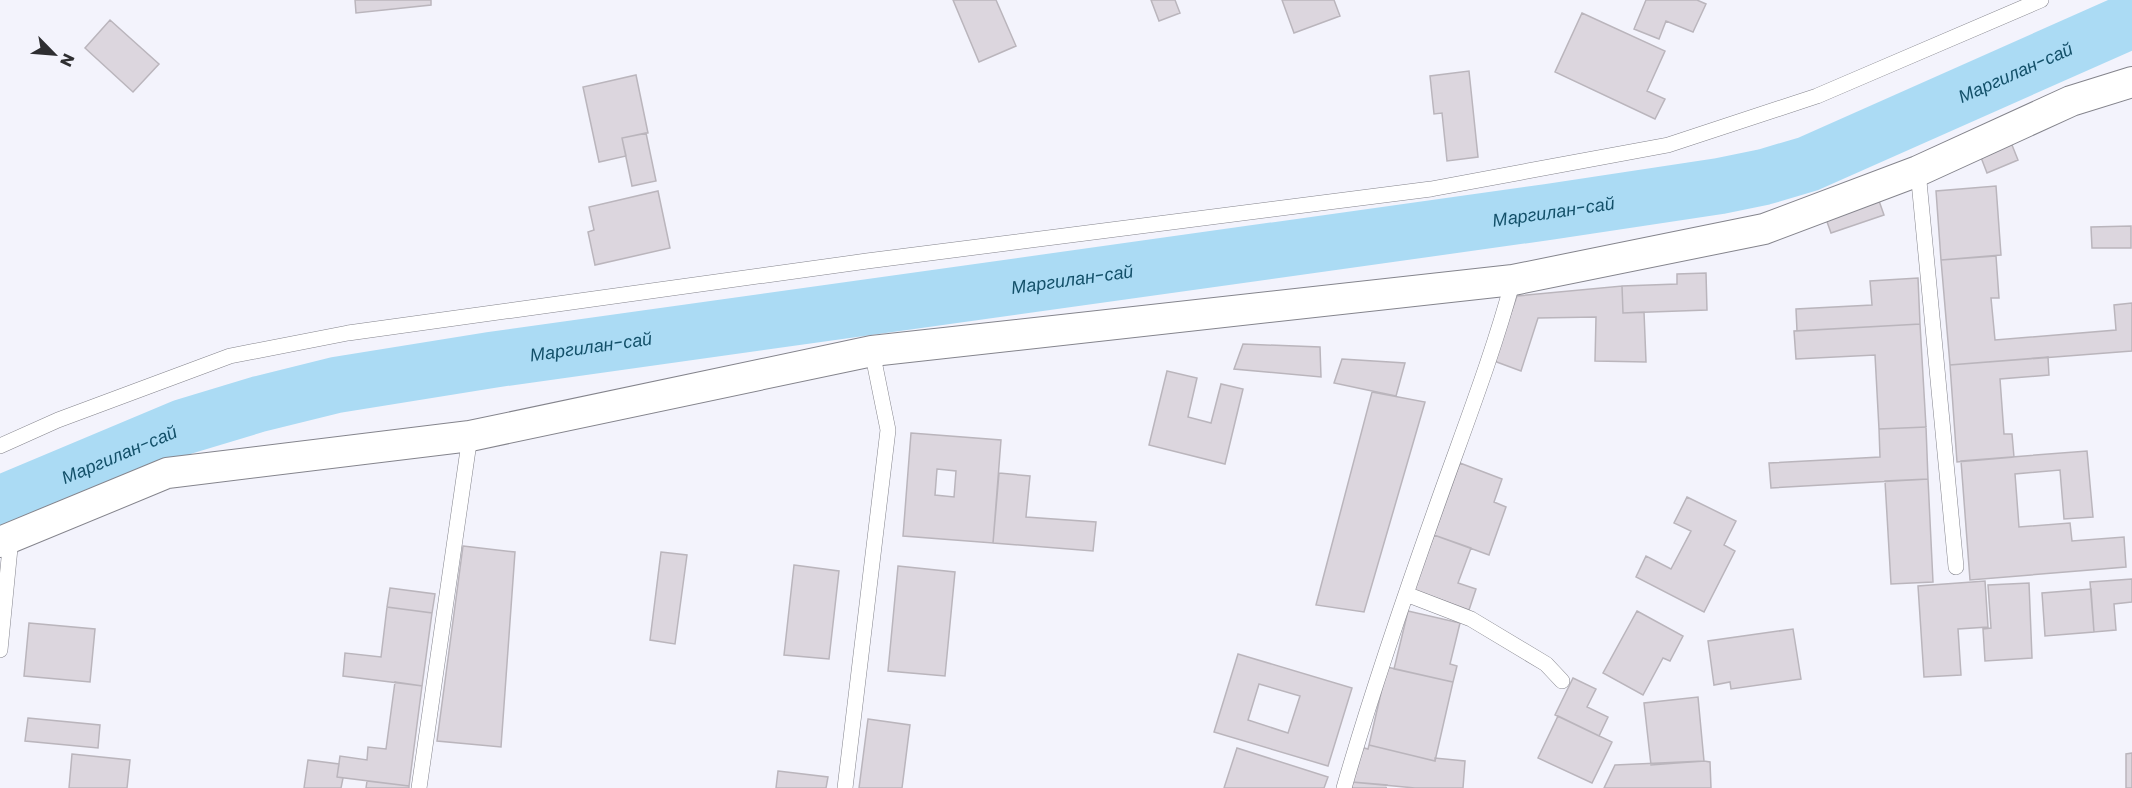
<svg xmlns="http://www.w3.org/2000/svg" width="2132" height="788" font-family="Poppins,sans-serif">
  <rect width="100%" height="100%" fill="#f3f3fc"/>
  <g fill="none" stroke-linecap="round" stroke-linejoin="round">
    <path stroke="#abdbf4" stroke-width="56" id="s1" d="M 0,504 L 183,427 L 259,404 L 336,385 L 491,360 L 1548,212 L 1720,186 L 1764,177 L 1808,164 L 2132,20"/>
  </g>
  <path fill="#dcd6de" stroke="#bab5bc" stroke-width="1.5" fill-rule="evenodd" d="M 355,0 L 431,0 L 431,5 L 356,13 Z
    M 953,0 L 996,0 L 1016,46 L 979,62 Z
    M 1151,0 L 1175,0 L 1180,13 L 1159,21 Z
    M 1282,0 L 1334,0 L 1340,16 L 1294,33 Z
    M 1646,0 L 1697,0 L 1706,4 L 1693,32 L 1666,21 L 1659,39 L 1634,29 Z
    M 1582,13 L 1665,51 L 1647,91 L 1665,99 L 1655,119 L 1555,72 Z
    M 110,20 L 159,64 L 133,92 L 85,48 Z
    M 1469,71 L 1478,157 L 1447,161 L 1442,113 L 1434,114 L 1430,76 Z
    M 636,75 L 648,133 L 622,138 L 626,156 L 599,162 L 583,87 Z
    M 646,133 L 656,181 L 632,186 L 622,138 Z
    M 2008,135 L 2018,160 L 1987,173 L 1977,147 Z
    M 1996,186 L 2001,255 L 1941,260 L 1936,191 Z
    M 658,191 L 670,248 L 595,265 L 588,232 L 594,230 L 589,207 Z
    M 1878,198 L 1884,215 L 1831,233 L 1825,216 Z
    M 2131,226 L 2131,248 L 2092,248 L 2091,227 Z
    M 1996,256 L 1999,298 L 1991,298 L 1995,340 L 2116,330 L 2114,305 L 2132,303 L 2132,351 L 1950,365 L 1941,260 Z
    M 1706,273 L 1707,310 L 1623,313 L 1622,286 L 1677,284 L 1677,274 Z
    M 1918,278 L 1920,324 L 1797,331 L 1796,309 L 1872,305 L 1870,281 Z
    M 1622,286 L 1623,313 L 1644,312 L 1646,362 L 1595,361 L 1596,317 L 1538,318 L 1521,371 L 1494,361 L 1517,296 Z
    M 1920,324 L 1926,427 L 1879,429 L 1875,355 L 1796,359 L 1794,331 Z
    M 1243,344 L 1320,347 L 1321,377 L 1234,369 Z
    M 2048,357 L 2049,375 L 2000,379 L 2004,434 L 2012,434 L 2014,457 L 1957,462 L 1950,365 Z
    M 1342,359 L 1405,363 L 1396,396 L 1334,383 Z
    M 1167,371 L 1197,378 L 1188,417 L 1211,423 L 1221,384 L 1243,389 L 1225,464 L 1149,445 Z
    M 1372,392 L 1425,402 L 1364,612 L 1316,605 Z
    M 1926,427 L 1928,479 L 1771,488 L 1769,463 L 1880,457 L 1879,429 Z
    M 911,433 L 1001,440 L 993,543 L 903,536 ZM 937,469 L 956,471 L 954,497 L 935,495 Z
    M 2087,451 L 2093,517 L 2064,519 L 2060,470 L 2015,474 L 2019,527 L 2070,523 L 2072,541 L 2124,537 L 2126,567 L 1970,580 L 1961,461 Z
    M 1460,463 L 1502,479 L 1494,502 L 1506,507 L 1489,555 L 1434,535 Z
    M 999,473 L 1030,476 L 1026,517 L 1096,522 L 1093,551 L 993,543 Z
    M 1928,479 L 1933,582 L 1891,584 L 1885,481 Z
    M 1687,497 L 1736,521 L 1724,545 L 1735,551 L 1704,612 L 1636,577 L 1646,556 L 1671,569 L 1691,531 L 1674,523 Z
    M 1434,535 L 1471,548 L 1458,583 L 1476,589 L 1469,610 L 1414,590 Z
    M 463,546 L 515,552 L 501,747 L 437,741 Z
    M 661,552 L 687,555 L 675,644 L 650,640 Z
    M 794,565 L 839,571 L 829,659 L 784,655 Z
    M 898,566 L 955,572 L 945,676 L 888,671 Z
    M 2132,579 L 2132,602 L 2114,604 L 2116,630 L 2094,632 L 2090,582 Z
    M 1985,581 L 1988,627 L 1958,629 L 1961,675 L 1924,677 L 1918,586 Z
    M 2029,583 L 2032,658 L 1985,661 L 1983,629 L 1991,628 L 1988,585 Z
    M 390,588 L 435,594 L 432,613 L 387,607 Z
    M 2091,589 L 2094,632 L 2045,636 L 2042,593 Z
    M 387,607 L 432,613 L 422,686 L 343,676 L 345,653 L 381,657 Z
    M 1408,611 L 1460,623 L 1450,664 L 1457,666 L 1453,682 L 1394,669 Z
    M 1637,611 L 1683,636 L 1670,661 L 1663,658 L 1643,695 L 1603,673 Z
    M 29,623 L 95,629 L 90,682 L 24,676 Z
    M 1793,629 L 1801,679 L 1731,689 L 1730,682 L 1714,685 L 1708,641 Z
    M 1238,654 L 1352,688 L 1328,766 L 1214,732 ZM 1259,684 L 1300,696 L 1288,733 L 1248,720 Z
    M 1387,667 L 1453,682 L 1435,761 L 1369,745 Z
    M 1573,678 L 1596,689 L 1587,707 L 1608,717 L 1599,736 L 1555,715 Z
    M 395,682 L 422,686 L 409,786 L 337,777 L 340,756 L 367,760 L 368,747 L 386,749 Z
    M 1698,697 L 1704,761 L 1651,765 L 1644,703 Z
    M 1558,716 L 1612,742 L 1592,783 L 1538,758 Z
    M 28,718 L 100,725 L 98,748 L 25,741 Z
    M 868,719 L 910,725 L 902,788 L 859,788 Z
    M 1369,745 L 1435,761 L 1435,758 L 1465,761 L 1463,788 L 1415,788 L 1352,782 L 1360,747 L 1368,749 Z
    M 1237,748 L 1328,777 L 1324,788 L 1224,788 Z
    M 2132,753 L 2132,788 L 2126,788 L 2126,754 Z
    M 72,754 L 130,760 L 127,788 L 69,788 Z
    M 308,760 L 339,764 L 337,777 L 343,778 L 341,788 L 304,788 Z
    M 1704,761 L 1710,762 L 1711,788 L 1604,788 L 1615,765 Z
    M 778,771 L 828,777 L 826,788 L 776,788 Z
    M 367,781 L 409,786 L 409,788 L 366,788 Z
    M 1352,782 L 1387,785 L 1386,788 L 1350,788 Z"/>
  <g fill="none" stroke-linecap="round" stroke-linejoin="round">
    <defs>
      <path id="service" d="M 1918,171 L 1956,567
        M 0,446 L 58,420 L 230,356 L 348,333 L 867,261 L 1431,189 L 1668,145 L 1817,96 L 2041,0
        M 1406,594 L 1471,619 L 1546,664 L 1562,681
        M 0,650 L 11,538
        M 419,788 L 470,436
        M 845,788 L 888,430 L 872,351
        M 1344,788 C 1373,687 1407,589 1442,491 C 1467,421 1494,351 1513,280"/>
      <path id="minor" d="M 0,542 L 167,473 L 470,436 L 872,351 L 1513,280 L 1764,229 L 1918,171 L 2071,101 L 2132,82"/>
    </defs>
    <use href="#service" stroke="#84848c" stroke-width="16"/>
    <use href="#minor" stroke="#84848c" stroke-width="32"/>
    <use href="#service" stroke="#fff" stroke-width="15"/>
    <use href="#minor" stroke="#fff" stroke-width="30"/>
  </g>
  <g text-anchor="middle" dominant-baseline="central" stroke-width="5" stroke-linejoin="round" paint-order="stroke">
    <g font-size="18" font-style="italic" fill="#135069" stroke="#f3f3fc">
      <text stroke="none"><textPath href="#s1" startOffset="2073">Маргилан-сай</textPath></text>
      <text stroke="none"><textPath href="#s1" startOffset="1587">Маргилан-сай</textPath></text>
      <text stroke="none"><textPath href="#s1" startOffset="1101">Маргилан-сай</textPath></text>
      <text stroke="none"><textPath href="#s1" startOffset="615">Маргилан-сай</textPath></text>
      <text stroke="none"><textPath href="#s1" startOffset="129">Маргилан-сай</textPath></text>
    </g>
  </g>
  <g transform="translate(54 54) rotate(115)" stroke="#f3f3fc" stroke-width="4.5" paint-order="stroke">
  <path d="M0-4.5L10 22L0 15L-10 22Z" fill="#2e2e31"/>
  <text y="-9" font-size="16" font-weight="bold" text-anchor="middle" fill="#2e2e31">N</text>
  </g>
</svg>
